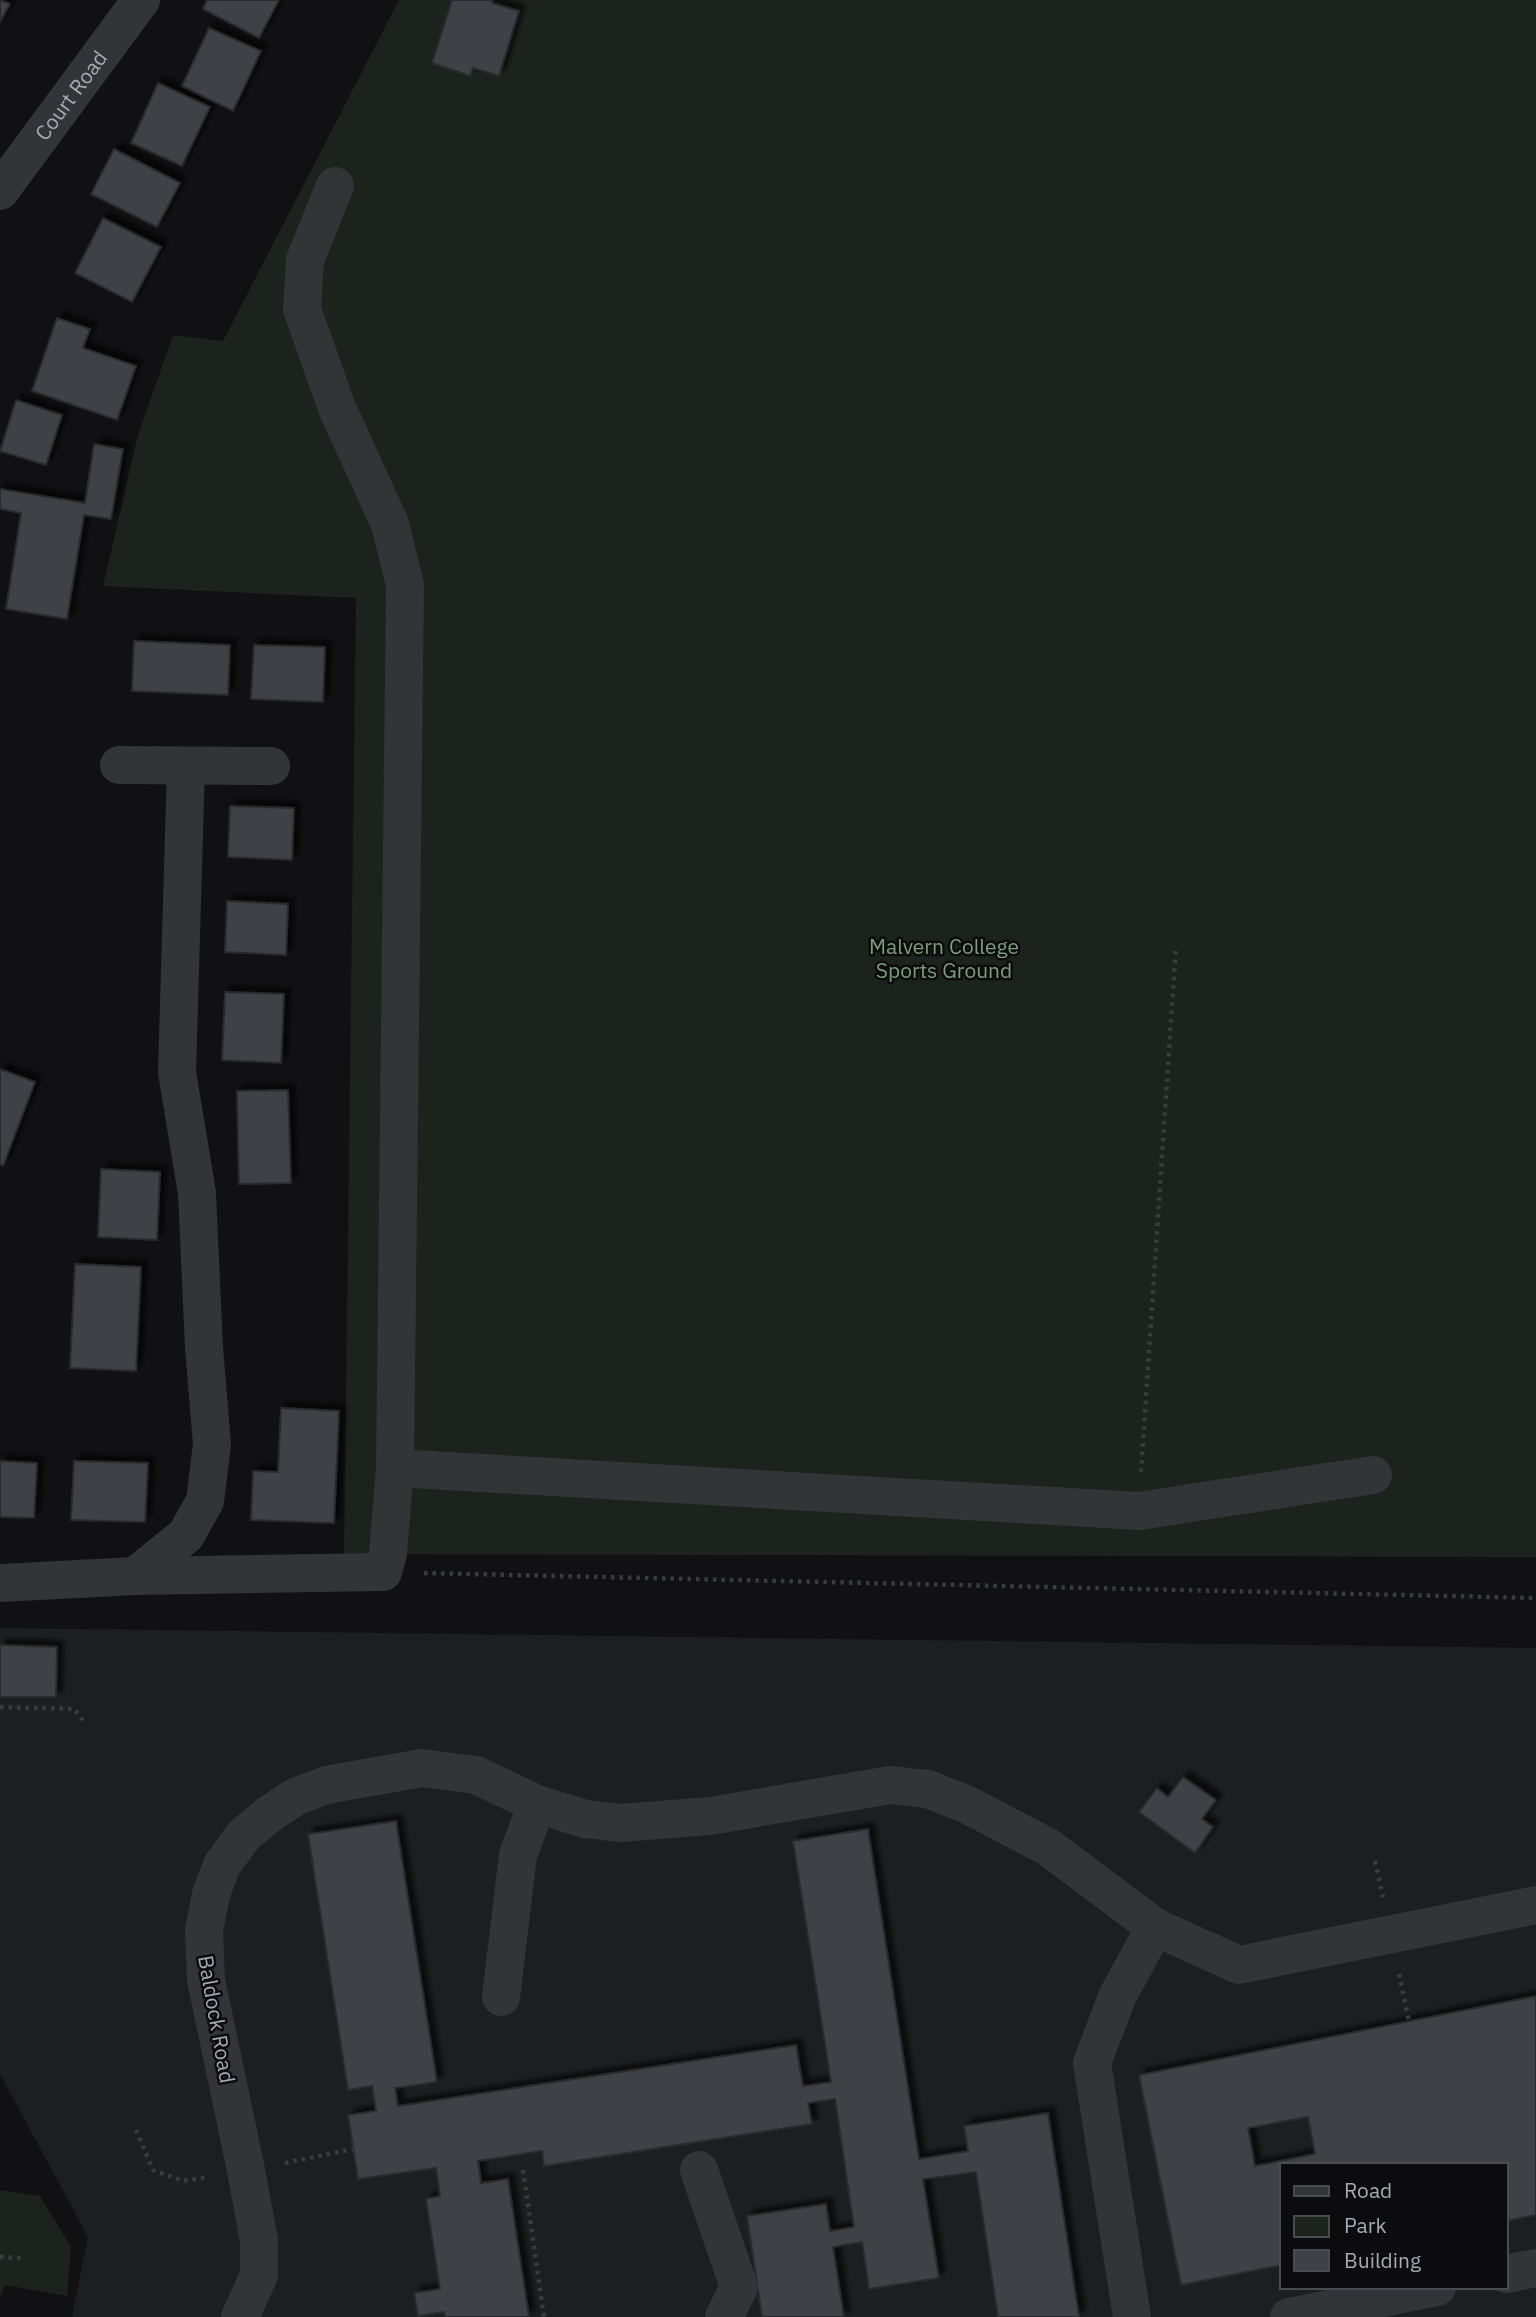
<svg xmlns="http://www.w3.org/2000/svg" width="1536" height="2317" font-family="'IBM Plex Sans',sans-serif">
  <defs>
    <filter id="shadow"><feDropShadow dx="6" dy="-6" stdDeviation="2" flood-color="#0009"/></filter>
  </defs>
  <rect width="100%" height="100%" fill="#111113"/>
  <path fill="#1d1e20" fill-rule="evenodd" d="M 0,1628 L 1536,1648 L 1536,2317 L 72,2317 L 88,2237 L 0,2074 ZM 1282,2165 L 1506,2165 L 1506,2287 L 1282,2287 Z"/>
  <path fill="#1c231c" d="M 399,0 L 1536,0 L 1536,1557 L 344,1554 L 356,598 L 103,586 L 138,435 L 173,335 L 223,341 Z
    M 0,2190 L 40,2196 L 71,2247 L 67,2296 L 5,2285 L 0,2298 Z"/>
  <path fill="#404146" stroke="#2b2c2f" stroke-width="2" fill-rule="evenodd" filter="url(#shadow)" d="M 0,0 L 10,4 L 0,22 Z
    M 207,0 L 279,0 L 259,38 L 203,9 Z
    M 452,0 L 493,0 L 492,3 L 519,11 L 499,76 L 473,68 L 470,76 L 432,63 Z
    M 209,28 L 261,51 L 233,111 L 182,86 Z
    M 158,83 L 210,107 L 182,166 L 131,143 Z
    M 114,149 L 180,183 L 157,227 L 91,194 Z
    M 103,218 L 161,247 L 132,302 L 75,273 Z
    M 57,318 L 90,329 L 83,348 L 136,366 L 117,420 L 32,391 Z
    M 16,400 L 62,415 L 46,465 L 0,451 Z
    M 94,444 L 123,449 L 111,519 L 84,515 L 67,619 L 6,609 L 21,513 L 0,509 L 0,489 L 85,503 Z
    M 134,641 L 230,645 L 228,695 L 132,691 Z
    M 254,645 L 325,647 L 323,702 L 251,699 Z
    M 230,806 L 294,808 L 292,860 L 228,857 Z
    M 227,901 L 288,904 L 286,955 L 225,952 Z
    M 225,992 L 284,994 L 281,1063 L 222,1060 Z
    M 0,1069 L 35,1082 L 3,1166 L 0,1164 Z
    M 288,1090 L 291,1183 L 239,1184 L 237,1091 Z
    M 101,1169 L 160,1172 L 157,1240 L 98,1237 Z
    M 75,1264 L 141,1267 L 136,1371 L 70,1368 Z
    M 281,1408 L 339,1411 L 334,1523 L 251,1520 L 253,1471 L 278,1472 Z
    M 0,1461 L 37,1463 L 34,1518 L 0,1517 Z
    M 74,1461 L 148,1463 L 145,1522 L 71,1520 Z
    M 0,1645 L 57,1647 L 56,1697 L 0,1697 Z
    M 1183,1777 L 1216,1800 L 1202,1819 L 1213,1827 L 1195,1853 L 1139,1812 L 1157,1788 L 1168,1797 Z
    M 396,1821 L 437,2082 L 395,2088 L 398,2106 L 796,2045 L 803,2086 L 831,2082 L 793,1841 L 868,1829 L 919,2159 L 968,2151 L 964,2126 L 1048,2113 L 1079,2317 L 998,2317 L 976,2172 L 923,2179 L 939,2278 L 869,2289 L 862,2242 L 833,2247 L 844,2317 L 762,2317 L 747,2216 L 826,2204 L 830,2231 L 854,2227 L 835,2099 L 808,2103 L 812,2124 L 544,2166 L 542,2151 L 478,2161 L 481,2183 L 508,2179 L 529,2317 L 445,2317 L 444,2312 L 418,2316 L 414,2293 L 440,2289 L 426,2199 L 440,2196 L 436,2168 L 358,2179 L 348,2115 L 376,2111 L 372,2086 L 348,2090 L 308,1834 Z
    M 1536,1996 L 1536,2215 L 1506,2221 L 1506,2165 L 1282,2165 L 1282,2265 L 1181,2285 L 1139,2075 ZM 1308,2117 L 1315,2154 L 1255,2166 L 1248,2128 Z"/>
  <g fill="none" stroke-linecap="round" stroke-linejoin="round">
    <path stroke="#383b3f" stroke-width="4.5" stroke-dasharray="3.5 5" stroke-linecap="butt" d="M 1141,1472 L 1176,946
      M 424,1573 L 1536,1598
      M 0,1707 L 74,1709 L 83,1720
      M 1375,1861 L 1383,1897
      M 1399,1974 L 1409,2021
      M 136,2130 L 153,2170 L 183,2181 L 208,2177
      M 285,2163 L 353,2149
      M 523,2170 L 544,2317
      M 0,2257 L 21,2258"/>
    <g stroke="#323438" stroke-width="38">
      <path d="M 335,186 L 305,260 L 302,309 L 337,408 L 390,524 L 405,585 L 395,1468"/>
      <path id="s1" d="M 0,191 L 141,0"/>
      <path d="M 119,765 L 271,766"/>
      <path d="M 135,1576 L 186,1535 L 205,1501 L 212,1444 L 204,1348 L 197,1193 L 177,1072 L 186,766"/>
      <path d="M 0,1583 L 135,1576 L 383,1572 L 388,1554 L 395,1468 L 1139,1511 L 1373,1475"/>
      <path d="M 501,1997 L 518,1855 L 537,1804"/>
      <path d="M 699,2170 L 739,2287 L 724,2317"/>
      <path d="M 1506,2274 L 1536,2268"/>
      <path d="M 240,2317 L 259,2275 L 259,2241 L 246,2170 L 206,1980 L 204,1930 L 211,1894 L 222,1865 L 244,1835 L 268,1815 L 295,1797 L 326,1785 L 422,1768 L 476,1775 L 537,1804 L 585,1819 L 621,1823 L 710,1816 L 890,1785 L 928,1789 L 966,1804 L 1048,1847 L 1155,1927 L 1239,1965 L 1536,1905"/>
      <path d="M 1132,2317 L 1092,2063 L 1117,1997 L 1155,1927"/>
      <path d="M 1289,2317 L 1437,2287"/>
    </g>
  </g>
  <g text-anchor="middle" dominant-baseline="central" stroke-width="5" stroke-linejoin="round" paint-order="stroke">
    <g font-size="21" fill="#a2aab4" stroke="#0c0c0e">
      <text stroke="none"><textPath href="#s1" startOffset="119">Court Road</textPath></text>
      <text transform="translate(217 2019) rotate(80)">Baldock Road</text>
    </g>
    <g font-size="21" fill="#7b9f79" stroke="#0c0c0e">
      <text x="944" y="946">Malvern College<tspan x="944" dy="24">Sports Ground</tspan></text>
    </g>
  </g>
  <rect x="1280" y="2163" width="228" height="126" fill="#0c0c0e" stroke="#484b50" stroke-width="2"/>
  <rect x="1294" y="2186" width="35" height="10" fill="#323438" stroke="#484b50" stroke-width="2"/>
  <text x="1344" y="2198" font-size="21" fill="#a2aab4">Road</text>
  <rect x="1294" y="2216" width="35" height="21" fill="#1c231c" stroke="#484b50" stroke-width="2"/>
  <text x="1344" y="2233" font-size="21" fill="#a2aab4">Park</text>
  <rect x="1294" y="2250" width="35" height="21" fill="#404146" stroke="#484b50" stroke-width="2"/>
  <text x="1344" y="2268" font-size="21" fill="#a2aab4">Building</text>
</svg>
